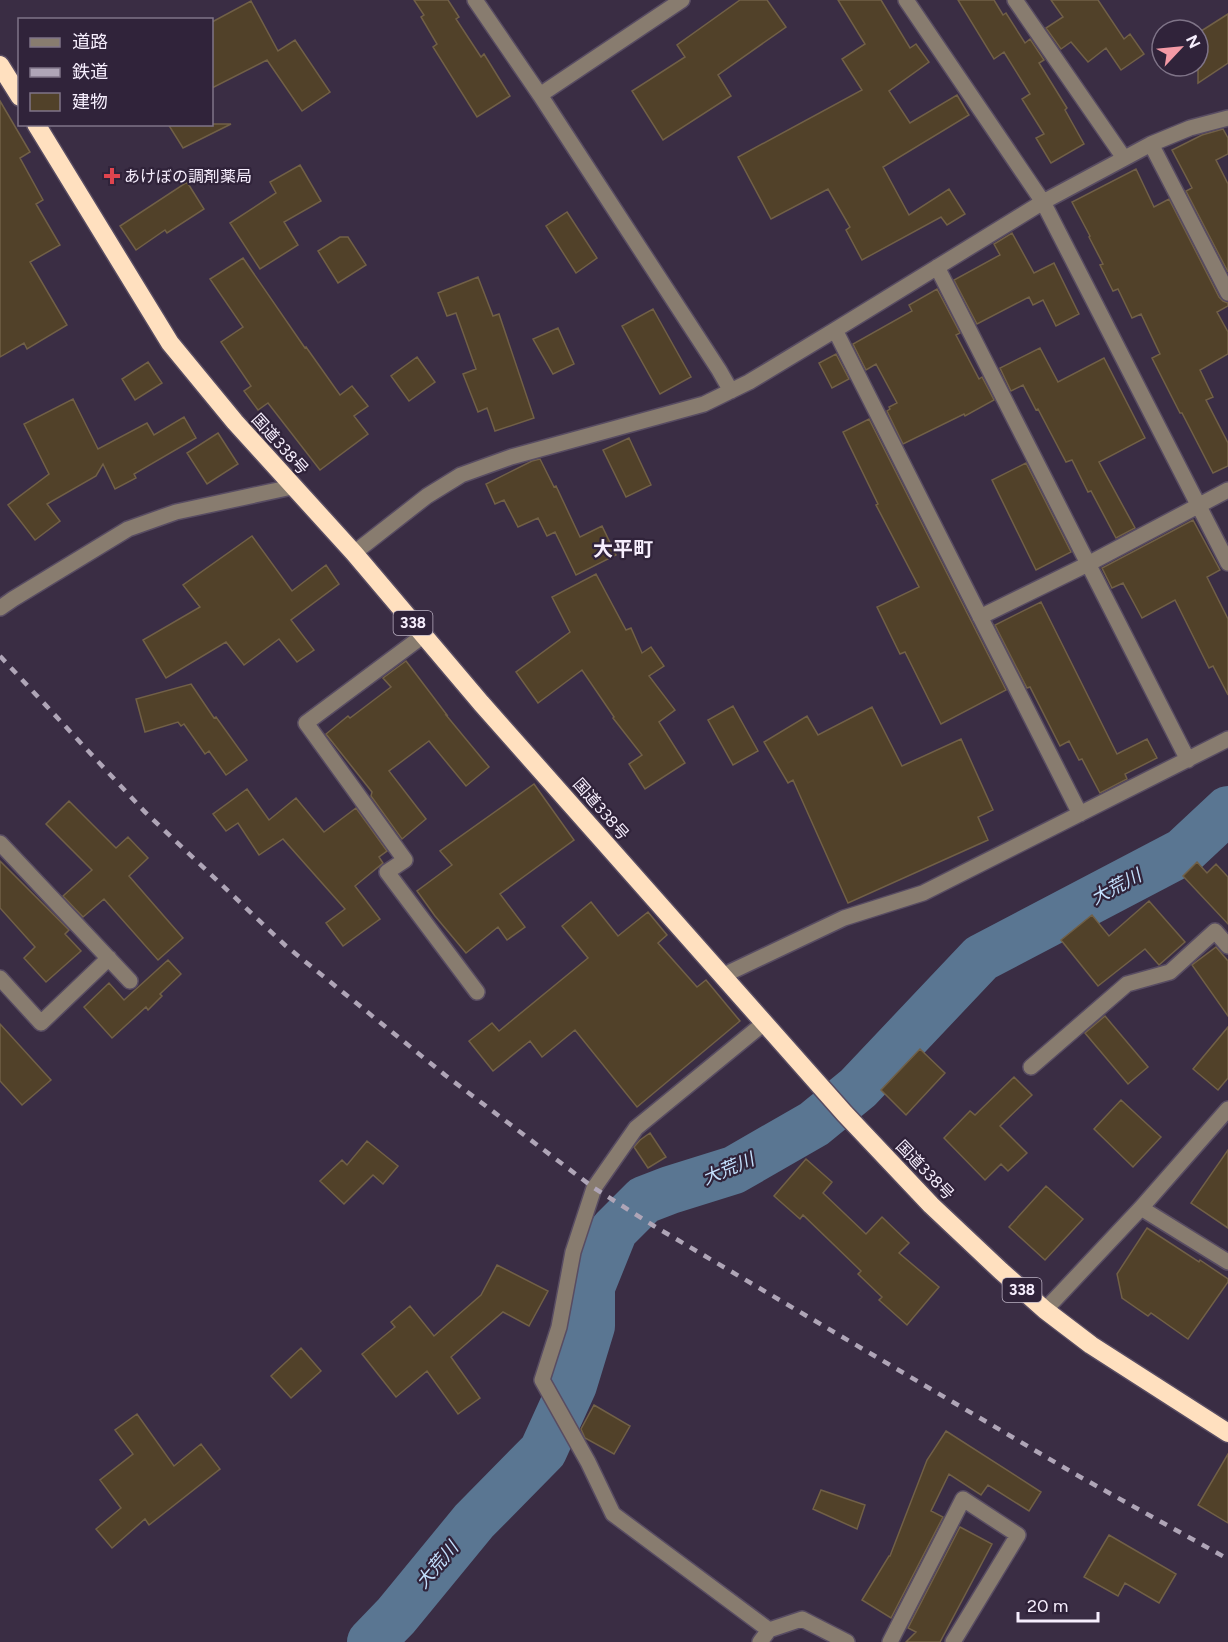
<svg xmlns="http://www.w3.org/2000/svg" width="1228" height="1642" font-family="Figtree,'Noto Sans JP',sans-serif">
  <rect width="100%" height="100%" fill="#3a2d44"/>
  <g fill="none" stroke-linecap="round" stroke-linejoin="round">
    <path stroke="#5a7692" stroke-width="48" d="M 371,1642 L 396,1616 L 474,1521 L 543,1451 L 573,1385 L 591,1326 L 591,1287 L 614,1230 L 644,1200 L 670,1190 L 734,1170 L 814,1124 L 858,1088 L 981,958 L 1183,852 L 1228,810"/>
  </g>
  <path fill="#514129" stroke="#716047" stroke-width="1.5" d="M 414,0 L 448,0 L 459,17 L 456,19 L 481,57 L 484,54 L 510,96 L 477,117 L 433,47 L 437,44 L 421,17 L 424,15 Z
    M 740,0 L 767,0 L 786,27 L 718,75 L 731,96 L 663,140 L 632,91 L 685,57 L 677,45 Z
    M 838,0 L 881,0 L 910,48 L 916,44 L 929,62 L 889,91 L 910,123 L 957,95 L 969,115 L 883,167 L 909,215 L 949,189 L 965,214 L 947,225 L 941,217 L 862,260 L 846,230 L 850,227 L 828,189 L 771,219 L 738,157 L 862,90 L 842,59 L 865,44 Z
    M 958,0 L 994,0 L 1003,15 L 1006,13 L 1025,43 L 1030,39 L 1044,60 L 1039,63 L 1067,108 L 1065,110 L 1084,144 L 1051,163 L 1036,138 L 1044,134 L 1022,99 L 1030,94 L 1004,52 L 994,59 Z
    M 1051,0 L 1098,0 L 1124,39 L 1130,34 L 1144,54 L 1121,70 L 1106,48 L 1088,62 L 1071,42 L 1061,49 L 1046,28 L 1063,17 Z
    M 251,1 L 278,51 L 295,40 L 330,92 L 302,111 L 267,60 L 212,88 L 212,22 Z
    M 1228,14 L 1228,63 L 1198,83 L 1198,33 Z
    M 0,101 L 30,152 L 20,158 L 43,200 L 36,204 L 60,245 L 30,262 L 67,325 L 27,349 L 24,343 L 0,357 Z
    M 168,124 L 231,124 L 183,148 Z
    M 1223,129 L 1228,138 L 1228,154 L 1216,160 L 1228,184 L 1228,272 L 1186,191 L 1192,188 L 1172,150 L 1202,135 Z
    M 300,165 L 321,201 L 284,222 L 298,245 L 260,269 L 230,223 L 276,193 L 270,182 Z
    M 1136,169 L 1154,207 L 1169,199 L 1219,297 L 1223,301 L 1228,303 L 1228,306 L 1217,312 L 1228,332 L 1228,354 L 1200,370 L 1213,397 L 1206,400 L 1228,443 L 1228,466 L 1213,473 L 1182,413 L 1180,413 L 1152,358 L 1160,354 L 1141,314 L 1132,318 L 1118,289 L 1113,291 L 1100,265 L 1103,264 L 1089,237 L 1090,236 L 1072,202 Z
    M 187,182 L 204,209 L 167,233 L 165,230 L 136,250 L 120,226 Z
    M 567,212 L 597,258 L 576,273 L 546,226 Z
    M 1012,233 L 1034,273 L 1054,263 L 1079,314 L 1056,326 L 1043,300 L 1033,305 L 1029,297 L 977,324 L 954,280 L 1000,255 L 994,244 Z
    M 340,237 L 348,237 L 366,265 L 338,283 L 318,251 Z
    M 243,258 L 305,348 L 306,347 L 340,395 L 352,386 L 368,406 L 354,416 L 368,434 L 320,470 L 268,403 L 258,410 L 244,391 L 251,386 L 221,342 L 243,327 L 210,279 Z
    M 478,277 L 493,316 L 499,314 L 534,418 L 495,431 L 487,408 L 478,412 L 463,374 L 476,369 L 456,313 L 447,316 L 438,293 Z
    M 937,289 L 960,333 L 956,335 L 979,379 L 982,377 L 994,400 L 965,416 L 964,414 L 903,444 L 887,411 L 890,409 L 889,407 L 897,403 L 876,364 L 866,370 L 853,344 L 912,311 L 909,305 Z
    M 653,309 L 691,377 L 660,394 L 622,326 Z
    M 558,328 L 574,364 L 553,374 L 533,339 Z
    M 1040,348 L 1058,382 L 1104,358 L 1145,438 L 1099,462 L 1135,528 L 1116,538 L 1091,491 L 1088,492 L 1072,460 L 1066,462 L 1038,409 L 1036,410 L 1023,385 L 1011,391 L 1000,368 Z
    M 836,354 L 849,379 L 832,388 L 819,363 Z
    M 417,357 L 435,382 L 409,401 L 391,376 Z
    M 148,362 L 162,383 L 135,400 L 122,379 Z
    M 73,399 L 98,449 L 147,423 L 154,435 L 184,417 L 196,438 L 134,474 L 136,478 L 115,489 L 103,464 L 96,476 L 47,504 L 60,521 L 35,540 L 8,505 L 49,474 L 24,424 Z
    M 869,419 L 1006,690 L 941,724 L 905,652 L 900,654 L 877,607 L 919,587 L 876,505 L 878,504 L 843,432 Z
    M 218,433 L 238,464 L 207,484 L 187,453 Z
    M 629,438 L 651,485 L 626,497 L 603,450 Z
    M 540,459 L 554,487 L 556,486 L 580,537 L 602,526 L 616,555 L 576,575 L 555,532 L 547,536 L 538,518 L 518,527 L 504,500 L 495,504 L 486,484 L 532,461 Z
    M 1026,463 L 1071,552 L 1036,570 L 992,480 Z
    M 1193,520 L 1220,570 L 1207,577 L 1228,619 L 1228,695 L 1213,666 L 1209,668 L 1175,600 L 1142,618 L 1123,583 L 1112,588 L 1102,568 Z
    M 252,536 L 292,591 L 326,565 L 339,584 L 291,620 L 314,650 L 297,662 L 279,639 L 244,665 L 226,642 L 166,678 L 143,640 L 200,607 L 183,585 Z
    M 596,574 L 626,630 L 631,628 L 642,653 L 651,647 L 664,666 L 649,676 L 675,710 L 659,722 L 685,763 L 645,789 L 629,764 L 642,755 L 613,718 L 614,717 L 582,670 L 538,703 L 516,672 L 570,632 L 552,597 Z
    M 1041,602 L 1117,754 L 1147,739 L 1157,758 L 1125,774 L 1127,779 L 1100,793 L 1082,759 L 1079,760 L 1069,741 L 1060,746 L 1030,687 L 1027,688 L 995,625 Z
    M 406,661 L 447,715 L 446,715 L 489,767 L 466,786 L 429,741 L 389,771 L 426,819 L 402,839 L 371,796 L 372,792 L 326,734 L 348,716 L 350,718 L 391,687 L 383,678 Z
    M 191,684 L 214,718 L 216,717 L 247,760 L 226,775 L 209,751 L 205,754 L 184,724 L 181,726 L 178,722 L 145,732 L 136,699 Z
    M 733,706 L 758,751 L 733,765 L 708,720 Z
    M 872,707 L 902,766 L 961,739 L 993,810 L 978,817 L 988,840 L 848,903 L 793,780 L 788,783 L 764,742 L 807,716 L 818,735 Z
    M 534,784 L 574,840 L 500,894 L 525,927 L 507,940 L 498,927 L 466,953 L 435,916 L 417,891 L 452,865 L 440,851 Z
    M 247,789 L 269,820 L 296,798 L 324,832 L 356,808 L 387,851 L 379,857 L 383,863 L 355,886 L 380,919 L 343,946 L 326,923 L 345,909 L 283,839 L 259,855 L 238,823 L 226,831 L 213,814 Z
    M 69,801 L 116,848 L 128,837 L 148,858 L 129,876 L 183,938 L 158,960 L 104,899 L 83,917 L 63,896 L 92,870 L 46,824 Z
    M 0,861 L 69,930 L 65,934 L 81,951 L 46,982 L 24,958 L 35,947 L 0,908 Z
    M 1197,862 L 1207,873 L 1216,864 L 1228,877 L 1228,924 L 1183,876 Z
    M 1149,901 L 1185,942 L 1159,965 L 1145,949 L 1098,986 L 1061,940 L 1092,915 L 1109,936 Z
    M 591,902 L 618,936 L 648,912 L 667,935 L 658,943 L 697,987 L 706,980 L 740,1021 L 637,1107 L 575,1030 L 542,1057 L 530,1041 L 493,1071 L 469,1041 L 492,1023 L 499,1031 L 588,958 L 562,926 Z
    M 1216,947 L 1228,961 L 1228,1016 L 1192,965 Z
    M 168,960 L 181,974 L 160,994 L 162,996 L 148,1010 L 146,1007 L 112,1038 L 84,1007 L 109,983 L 124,1000 Z
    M 1105,1016 L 1148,1067 L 1128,1084 L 1085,1033 Z
    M 0,1024 L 51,1080 L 22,1105 L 0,1081 Z
    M 1228,1027 L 1228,1078 L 1218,1090 L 1193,1069 Z
    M 920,1049 L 945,1073 L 906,1115 L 881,1090 Z
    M 1014,1077 L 1032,1095 L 1000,1126 L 1027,1153 L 1008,1171 L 1001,1164 L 985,1180 L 944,1138 L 970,1111 L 975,1115 Z
    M 1121,1100 L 1161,1137 L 1133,1167 L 1094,1129 Z
    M 650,1133 L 666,1157 L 648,1168 L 634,1147 L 640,1140 Z
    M 367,1141 L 398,1166 L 383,1184 L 373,1175 L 344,1204 L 320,1181 L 342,1160 L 347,1165 Z
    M 1228,1150 L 1228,1228 L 1191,1203 Z
    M 806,1159 L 832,1182 L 823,1193 L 866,1234 L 882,1217 L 909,1243 L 899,1253 L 939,1287 L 907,1325 L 879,1300 L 882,1297 L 858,1274 L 861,1271 L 803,1215 L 800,1219 L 774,1196 Z
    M 1046,1186 L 1083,1219 L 1045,1260 L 1009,1227 Z
    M 1147,1228 L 1199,1262 L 1200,1260 L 1228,1279 L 1228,1282 L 1188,1339 L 1151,1313 L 1148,1316 L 1122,1298 L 1117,1274 Z
    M 497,1265 L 548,1291 L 529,1326 L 503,1312 L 451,1357 L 480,1398 L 458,1414 L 427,1371 L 396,1397 L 362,1354 L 395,1327 L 391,1322 L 410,1306 L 434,1336 L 481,1295 Z
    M 301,1348 L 321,1371 L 291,1398 L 271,1376 Z
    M 594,1405 L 630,1426 L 614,1454 L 585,1438 L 581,1429 Z
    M 137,1414 L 174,1466 L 201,1444 L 220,1469 L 149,1525 L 145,1519 L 112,1548 L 96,1529 L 121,1508 L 100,1480 L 133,1454 L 115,1430 Z
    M 946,1431 L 1041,1492 L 1029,1511 L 988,1485 L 981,1495 L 949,1474 L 931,1511 L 943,1517 L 891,1618 L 862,1600 L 889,1556 L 890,1556 L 927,1460 Z
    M 1228,1454 L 1228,1523 L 1198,1505 Z
    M 821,1490 L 865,1505 L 857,1529 L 813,1509 Z
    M 960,1527 L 992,1544 L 940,1642 L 906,1642 L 916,1632 L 908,1628 Z
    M 1109,1535 L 1176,1574 L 1159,1603 L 1125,1583 L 1118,1596 L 1084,1577 Z"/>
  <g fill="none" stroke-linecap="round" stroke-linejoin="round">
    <defs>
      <path id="minor" d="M 475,0 L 540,95 L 719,370 L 731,391
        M 906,0 L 1043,202 L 1228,563
        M 1015,0 L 1124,158
        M 540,95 L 682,0
        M 1151,144 L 1228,293
        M 937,267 L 1188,760
        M 835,330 L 1080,814
        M 354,553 L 427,496 L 461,475 L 511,457 L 704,404 L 749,382 L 835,330 L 1043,202 L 1151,144 L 1190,128 L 1228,118
        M 0,608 L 13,599 L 128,529 L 176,512 L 292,487
        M 980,617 L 1088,564 L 1228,490
        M 424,635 L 306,723 L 405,860 L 387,872 L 477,992
        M 0,843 L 130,981
        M 722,976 L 844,918 L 923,893 L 1228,739
        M 0,978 L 41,1023 L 109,958
        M 764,1023 L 636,1128 L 594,1188 L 573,1252 L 559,1327 L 542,1380 L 588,1462 L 613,1514 L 769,1630
        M 1031,1067 L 1127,984 L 1170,972 L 1215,931 L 1228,946
        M 1141,1208 L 1228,1262
        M 1045,1310 L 1141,1208 L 1228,1109
        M 760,1642 L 769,1630 L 802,1619 L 847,1642
        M 890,1642 L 963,1499 L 1018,1535 L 953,1642"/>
      <path id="highway" d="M 0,65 L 20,97
        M 36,124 L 170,343 L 235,422 L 354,553 L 481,703 L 845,1114 L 931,1205 L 1001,1271 L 1045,1310 L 1091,1345 L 1228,1433"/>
    </defs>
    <use href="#minor" stroke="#584c62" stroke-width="18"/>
    <use href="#highway" stroke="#584c62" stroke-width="21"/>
    <use href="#minor" stroke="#887c6f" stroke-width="15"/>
    <use href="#highway" stroke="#ffe0bf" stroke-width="18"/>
    <path stroke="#afa5b7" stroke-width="4.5" stroke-dasharray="8 8" stroke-linecap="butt" d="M 0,656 L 144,811 L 286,946 L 445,1075 L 594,1188 L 654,1226 L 1075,1474 L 1228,1559"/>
  </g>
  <path fill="#e0444e" stroke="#30233a" stroke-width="2" d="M109 167h6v6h6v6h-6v6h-6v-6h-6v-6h6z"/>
  <g text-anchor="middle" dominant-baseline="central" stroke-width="4.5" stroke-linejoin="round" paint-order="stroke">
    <g fill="#30233a" stroke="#bbb1c2" stroke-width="1.5">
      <rect x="393.5" y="611" width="39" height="24" rx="4.5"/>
      <rect x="1002.5" y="1278" width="39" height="24" rx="4.5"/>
    </g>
    <g font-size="15" font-weight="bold" fill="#f6eefd">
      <text x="413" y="623">338</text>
      <text x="1022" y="1290">338</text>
    </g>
    <g font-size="16" fill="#f6eefd" stroke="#30233a" text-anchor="start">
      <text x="124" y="176">あけぼの調剤薬局</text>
    </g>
    <g font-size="16" fill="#f6eefd" stroke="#30233a">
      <text transform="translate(280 444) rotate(48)">国道338号</text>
      <text transform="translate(601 809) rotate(49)">国道338号</text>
      <text transform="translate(925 1170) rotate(46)">国道338号</text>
    </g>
    <g font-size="18" font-style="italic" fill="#c4e1fe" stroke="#30233a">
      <text transform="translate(1116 887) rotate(-28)">大荒川</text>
      <text transform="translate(728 1169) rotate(-23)">大荒川</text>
      <text transform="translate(437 1565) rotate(-50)">大荒川</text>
    </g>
    <g font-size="20" font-weight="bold" fill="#f6eefd" stroke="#30233a">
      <text x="623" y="549">大平町</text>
    </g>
  </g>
  <rect x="18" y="18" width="195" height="108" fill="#30233a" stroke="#7f7488" stroke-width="1.5"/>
  <rect x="30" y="38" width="30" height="9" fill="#887c6f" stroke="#7f7488" stroke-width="1.5"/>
  <text x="72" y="48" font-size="18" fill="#f6eefd">道路</text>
  <rect x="30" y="68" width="30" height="9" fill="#afa5b7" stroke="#7f7488" stroke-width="1.5"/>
  <text x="72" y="78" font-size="18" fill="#f6eefd">鉄道</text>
  <rect x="30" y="93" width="30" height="18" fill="#514129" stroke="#7f7488" stroke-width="1.5"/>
  <text x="72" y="108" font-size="18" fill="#f6eefd">建物</text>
  <g transform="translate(1180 48) rotate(64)"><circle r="28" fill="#30233a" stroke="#7f7488" stroke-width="1.5"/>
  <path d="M0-4.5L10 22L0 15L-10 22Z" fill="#f49aa6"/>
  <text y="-9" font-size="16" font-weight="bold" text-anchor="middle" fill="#f6eefd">N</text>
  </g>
  <path d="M1018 1612v9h80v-9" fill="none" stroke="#f6eefd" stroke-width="3"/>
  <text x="1027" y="1612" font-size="18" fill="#f6eefd" stroke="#30233a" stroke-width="4.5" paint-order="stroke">20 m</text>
</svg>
